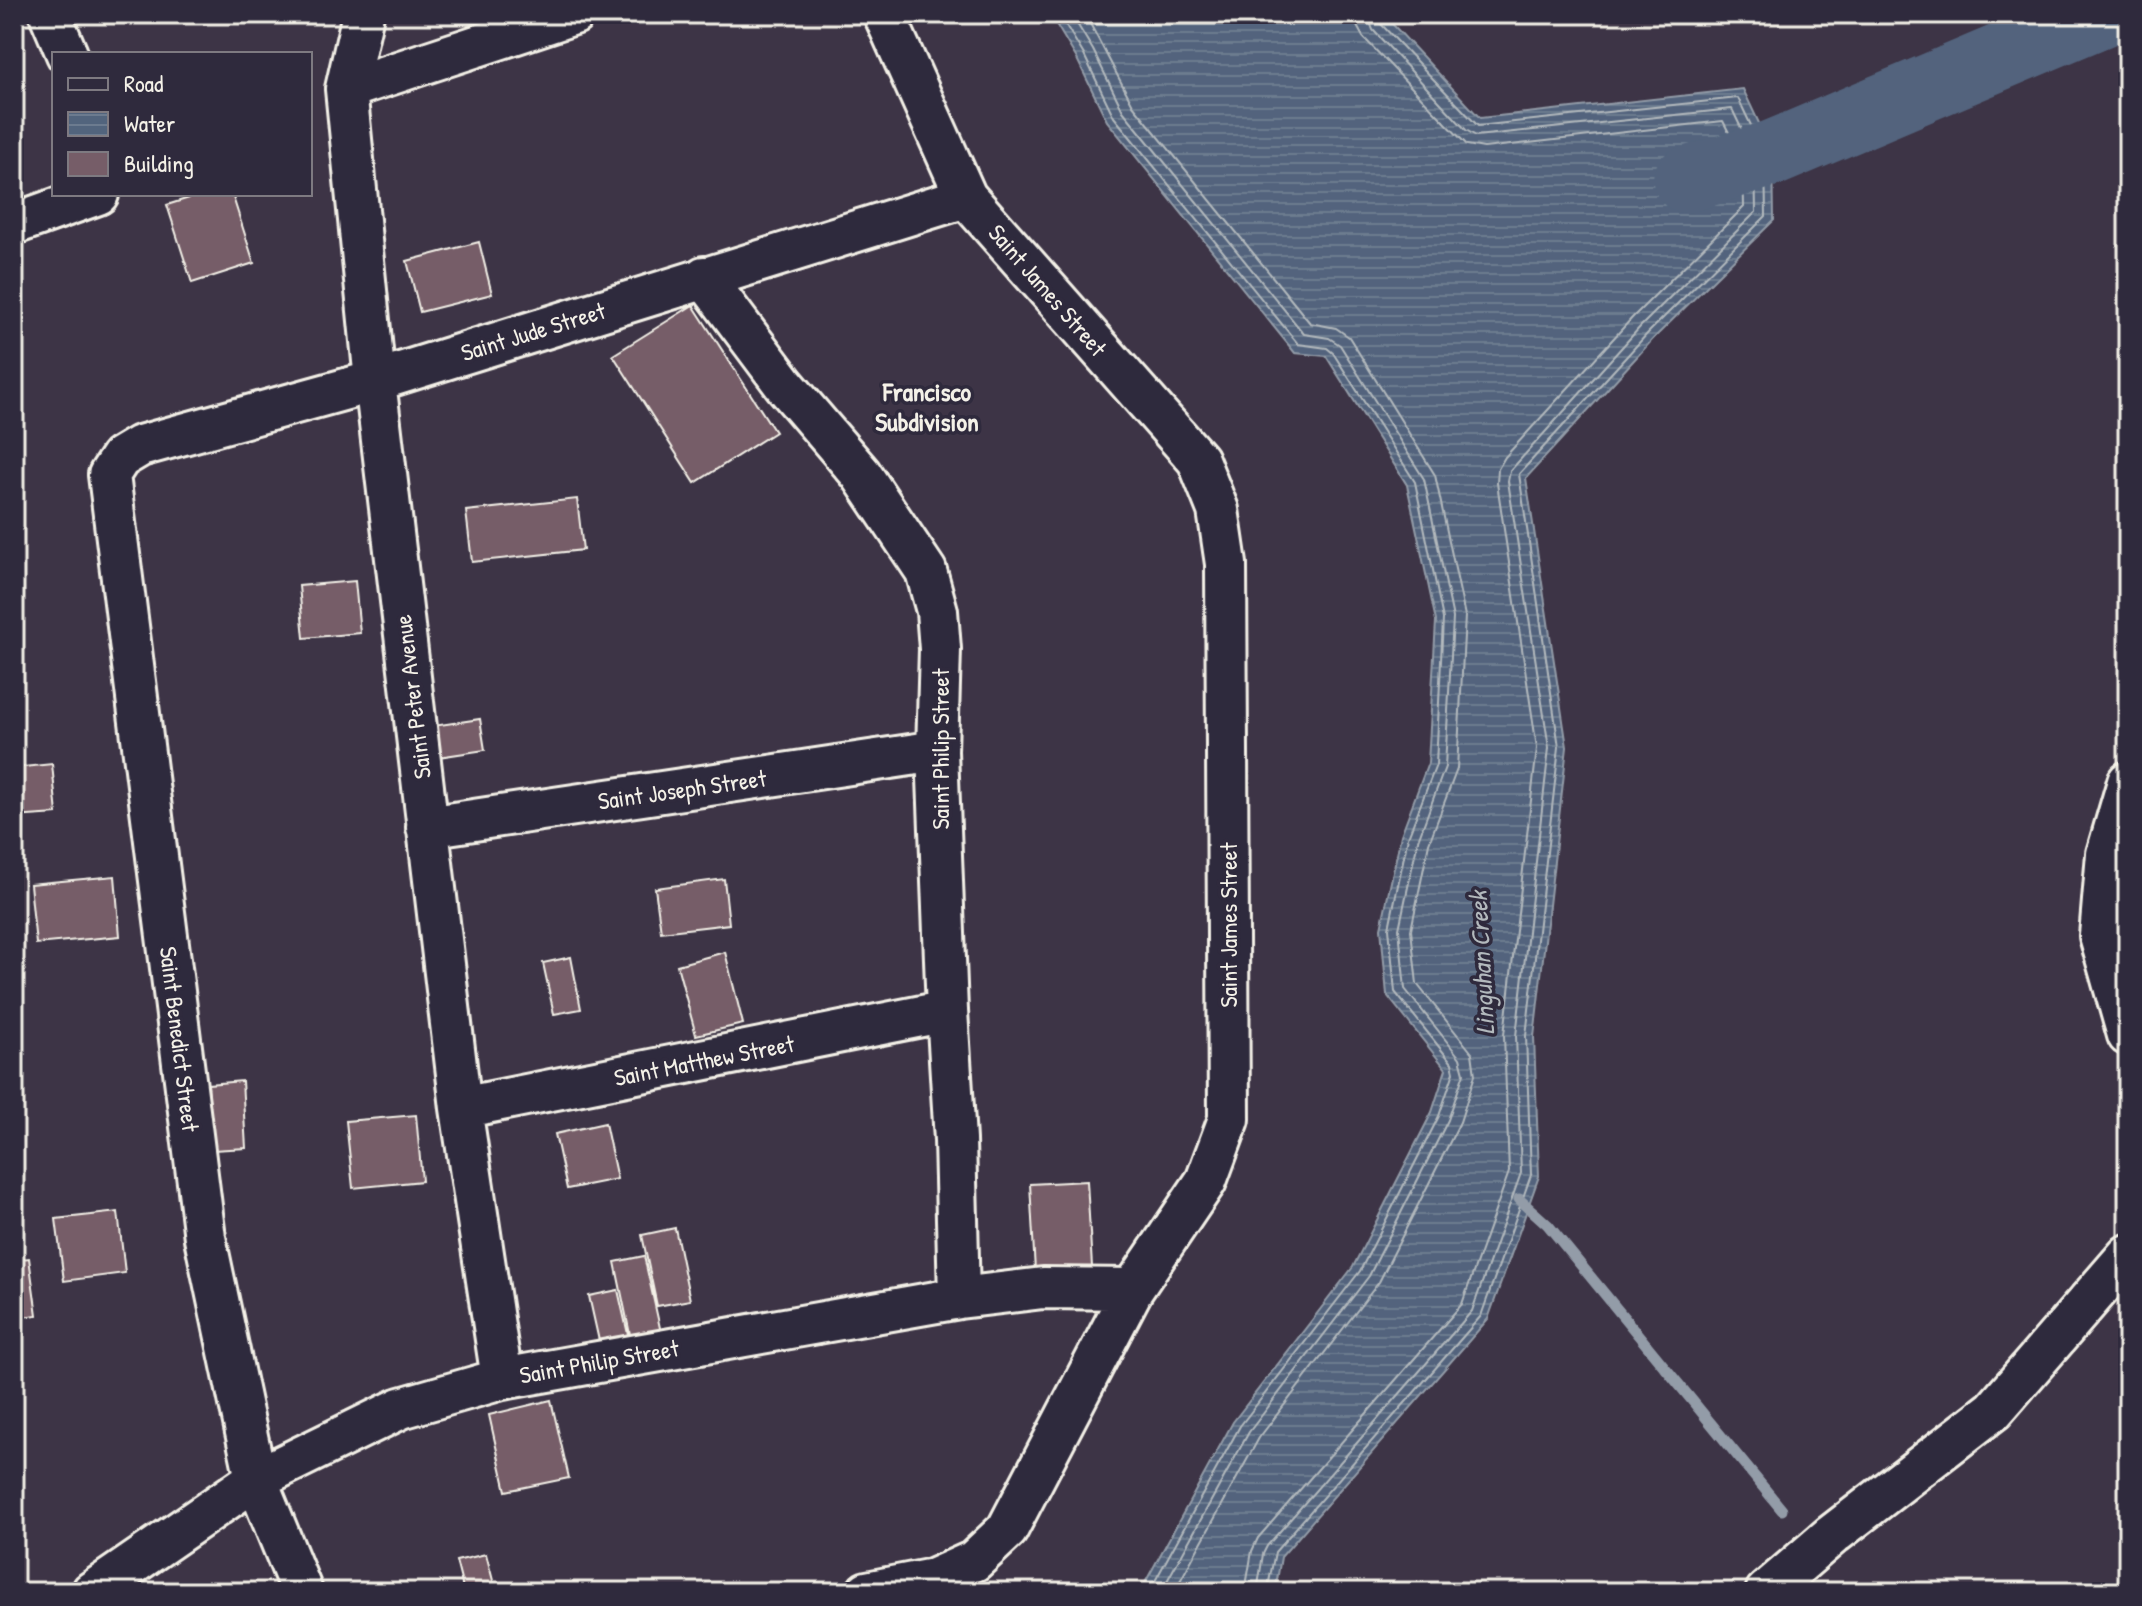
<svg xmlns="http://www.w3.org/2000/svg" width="2142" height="1606" font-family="'Patrick Hand',sans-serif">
  <defs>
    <pattern id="water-rules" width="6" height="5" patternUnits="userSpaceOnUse" patternTransform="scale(2)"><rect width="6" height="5" fill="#52647d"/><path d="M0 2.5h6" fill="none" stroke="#6c7b8f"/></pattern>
  </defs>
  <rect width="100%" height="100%" fill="#3d3446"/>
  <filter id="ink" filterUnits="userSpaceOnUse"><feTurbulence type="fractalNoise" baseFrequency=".0125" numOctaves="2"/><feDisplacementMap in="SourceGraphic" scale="16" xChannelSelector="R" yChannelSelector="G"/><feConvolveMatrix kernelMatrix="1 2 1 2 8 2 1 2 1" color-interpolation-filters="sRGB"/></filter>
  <g filter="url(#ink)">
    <path fill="url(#water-rules)" stroke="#939ca8" stroke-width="2" d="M 1050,14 L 1383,14 L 1480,118 L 1743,89 L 1773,153 L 1774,220 L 1654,338 L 1526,478 L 1567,747 L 1534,1037 L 1539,1176 L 1488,1319 L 1281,1557 L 1275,1592 L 1140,1592 L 1233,1422 L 1353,1267 L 1432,1112 L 1446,1069 L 1387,995 L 1381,928 L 1401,835 L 1428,763 L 1436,621 L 1407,485 L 1326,356 L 1295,353 L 1107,121 L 1077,59 Z"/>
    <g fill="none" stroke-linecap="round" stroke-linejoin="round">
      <path stroke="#b3b9bd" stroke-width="2" d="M 1059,14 L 1084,55 L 1114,117 L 1298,344 L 1327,348 L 1333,353 L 1415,482 L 1443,619 L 1436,765 L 1408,837 L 1389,928 L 1395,992 L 1452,1063 L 1454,1072 L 1439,1116 L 1360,1271 L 1240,1426 L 1149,1592
        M 1071,14 L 1093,50 L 1123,111 L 1304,334 L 1329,338 L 1340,345 L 1424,479 L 1453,618 L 1445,767 L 1418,840 L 1399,929 L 1405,989 L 1460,1058 L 1464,1073 L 1448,1120 L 1369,1276 L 1249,1432 L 1161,1592
        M 1085,14 L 1133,105 L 1310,323 L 1336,328 L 1349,337 L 1435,475 L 1465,616 L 1457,769 L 1429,843 L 1411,930 L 1417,984 L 1472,1053 L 1475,1075 L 1460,1122 L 1379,1282 L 1259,1438 L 1174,1592
        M 1245,1592 L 1252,1551 L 1258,1538 L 1462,1304 L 1509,1172 L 1504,1035 L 1537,748 L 1497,483 L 1498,469 L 1505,457 L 1633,317 L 1744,207 L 1743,160 L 1723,121 L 1484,148 L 1467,145 L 1363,37 L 1357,26 L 1355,14
        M 1257,1592 L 1263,1554 L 1267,1546 L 1472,1311 L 1521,1173 L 1516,1036 L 1549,748 L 1508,481 L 1510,471 L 1641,326 L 1756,212 L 1755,157 L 1732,109 L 1476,136 L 1466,130 L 1373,30 L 1367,14
        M 1267,1592 L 1275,1552 L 1481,1316 L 1531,1175 L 1526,1036 L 1559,747 L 1519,474 L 1648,333 L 1766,216 L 1765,155 L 1738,98 L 1478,126 L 1380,23 L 1378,14"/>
      <path stroke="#939ca8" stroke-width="11" d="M 1519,1199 L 1548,1225 L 1782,1510
        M 1846,1589 L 1849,1592"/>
      <path stroke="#52647d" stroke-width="66" d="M 1686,180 L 1773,153 L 2102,14"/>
    </g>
    <path fill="#765d68" stroke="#f4f1e8" stroke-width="2" d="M 202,194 L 232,194 L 254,263 L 192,283 L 167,205 Z
      M 479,242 L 492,294 L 420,312 L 407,261 Z
      M 693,305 L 775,432 L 695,483 L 613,355 Z
      M 577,499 L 583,550 L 472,562 L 466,511 Z
      M 355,581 L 360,633 L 304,638 L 299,586 Z
      M 480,719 L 485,750 L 438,757 L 433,726 Z
      M 52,764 L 57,814 L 14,817 L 14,768 Z
      M 115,876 L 120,936 L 36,944 L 30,884 Z
      M 724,879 L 729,924 L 661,932 L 655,888 Z
      M 725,952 L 743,1024 L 696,1035 L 677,965 Z
      M 571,957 L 581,1009 L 554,1014 L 543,963 Z
      M 242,1081 L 246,1148 L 213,1150 L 208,1084 Z
      M 416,1115 L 422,1181 L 353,1188 L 346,1121 Z
      M 605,1123 L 617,1179 L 567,1189 L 555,1134 Z
      M 1087,1181 L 1092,1267 L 1035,1271 L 1030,1184 Z
      M 118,1212 L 125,1273 L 64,1281 L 56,1219 Z
      M 675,1228 L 690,1300 L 657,1306 L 642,1235 Z
      M 644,1256 L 662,1337 L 632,1344 L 615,1262 Z
      M 29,1258 L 37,1315 L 14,1318 L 14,1260 Z
      M 618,1290 L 630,1343 L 601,1350 L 589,1296 Z
      M 551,1400 L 569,1478 L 506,1491 L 489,1415 Z
      M 486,1554 L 496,1592 L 464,1592 L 456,1561 Z"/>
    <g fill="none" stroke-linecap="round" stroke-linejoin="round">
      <defs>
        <path id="minor" d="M 50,14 L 67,54
          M 363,14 L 346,89 L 375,381 L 461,1108 L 502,1379
          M 346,89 L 574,14
          M 14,224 L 98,194
          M 704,277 L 784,384 L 861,474 L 926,571 L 937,611 L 940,649 L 937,751 L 947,1011 L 955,1140 L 959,1298
          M 2128,782 L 2107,854 L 2100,936 L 2128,1035
          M 427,827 L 937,751
          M 461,1108 L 947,1011
          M 92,1592 L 256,1479 L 401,1408 L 502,1379 L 959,1298 L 1043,1288 L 1133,1289
          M 302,1592 L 256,1479 L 205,1238 L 109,475 L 120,458 L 140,446 L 375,381 L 966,197
          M 867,1592 L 934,1579 L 974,1561 L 1007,1530 L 1133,1289 L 1206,1181 L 1229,1119 L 1226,564 L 1218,510 L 1198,460 L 966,197 L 884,14
          M 1766,1592 L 1832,1535 L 1994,1410 L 2128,1255"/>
      </defs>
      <use href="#minor" stroke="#f4f1e8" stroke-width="46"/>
      <use href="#minor" stroke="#2f2a3d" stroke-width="40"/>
    </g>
  </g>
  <g text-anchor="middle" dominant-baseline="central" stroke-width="7" stroke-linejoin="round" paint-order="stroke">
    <g font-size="24" fill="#f4f1e8" stroke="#2f2a3d">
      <text transform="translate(1048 290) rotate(49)">Saint James Street</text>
      <text transform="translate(533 331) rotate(-17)">Saint Jude Street</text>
      <text transform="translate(412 697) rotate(-97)">Saint Peter Avenue</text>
      <text transform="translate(940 749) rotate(-90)">Saint Philip Street</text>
      <text transform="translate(682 789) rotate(-8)">Saint Joseph Street</text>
      <text transform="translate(1228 925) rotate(-90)">Saint James Street</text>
      <text transform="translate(180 1039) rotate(83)">Saint Benedict Street</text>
      <text transform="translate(704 1060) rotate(-11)">Saint Matthew Street</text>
      <text transform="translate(599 1361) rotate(-10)">Saint Philip Street</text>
    </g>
    <g font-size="26" font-weight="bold" fill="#f4f1e8" stroke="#2f2a3d">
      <text x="927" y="391">Francisco<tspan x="927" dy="30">Subdivision</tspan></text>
    </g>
    <g font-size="26" font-style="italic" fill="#b3b9bd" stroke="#2f2a3d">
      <text transform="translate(1481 963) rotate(-93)">Linguhan Creek</text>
    </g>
  </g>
  <rect width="2142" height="1606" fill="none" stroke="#2f2a3d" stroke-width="48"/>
  <rect x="24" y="24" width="2094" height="1558" fill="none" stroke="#f4f1e8" stroke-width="3" filter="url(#ink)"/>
  <rect x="52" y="52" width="260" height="144" fill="#2f2a3d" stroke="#7e7a81" stroke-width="2"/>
  <rect x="68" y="78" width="40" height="12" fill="#2f2a3d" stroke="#7e7a81" stroke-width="2"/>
  <text x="124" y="92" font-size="24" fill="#f4f1e8">Road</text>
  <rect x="68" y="112" width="40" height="24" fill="url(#water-rules)" stroke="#7e7a81" stroke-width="2"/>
  <text x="124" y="132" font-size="24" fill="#f4f1e8">Water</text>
  <rect x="68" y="152" width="40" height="24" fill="#765d68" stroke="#7e7a81" stroke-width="2"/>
  <text x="124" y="172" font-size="24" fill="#f4f1e8">Building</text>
</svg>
